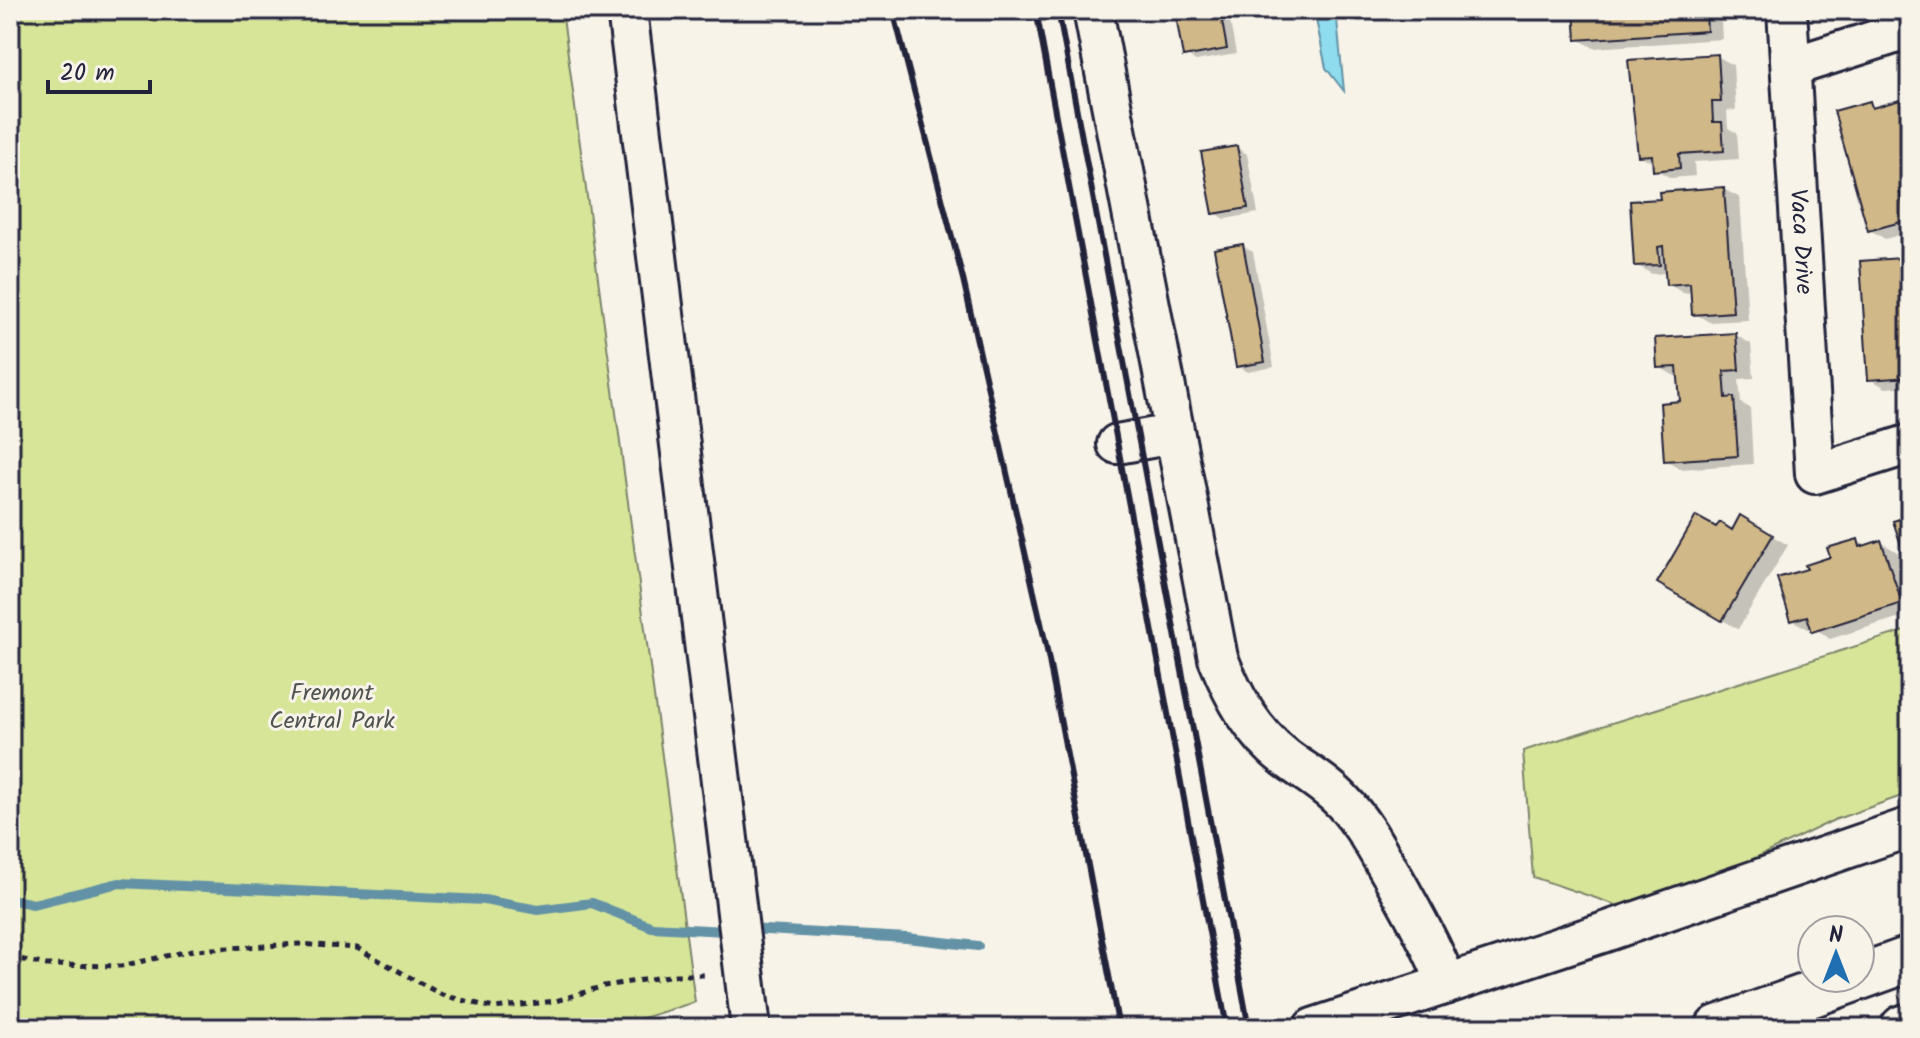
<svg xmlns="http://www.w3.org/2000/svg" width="1920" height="1038" font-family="Kalam,sans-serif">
  <rect width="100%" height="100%" fill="#f7f3e8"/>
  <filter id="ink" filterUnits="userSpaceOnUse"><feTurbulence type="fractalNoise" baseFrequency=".0125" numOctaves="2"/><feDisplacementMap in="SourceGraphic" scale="16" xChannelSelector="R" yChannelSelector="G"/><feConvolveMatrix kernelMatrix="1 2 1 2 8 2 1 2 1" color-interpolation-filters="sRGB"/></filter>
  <g filter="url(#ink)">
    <path fill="#d6e598" stroke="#7c846a" stroke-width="2" d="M 10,10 L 562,10 L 695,1002 L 610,1028 L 10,1028 Z
      M 1910,629 L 1910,793 L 1834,820 L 1726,872 L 1619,906 L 1533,877 L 1523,751 Z"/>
    <path fill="#8fdcee" stroke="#6392a6" stroke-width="2" d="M 1314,10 L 1336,10 L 1344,91 L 1326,68 Z"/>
    <path fill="#0003" d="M 1177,10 L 1228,10 L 1236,54 L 1196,61 L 1185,55 Z
      M 1576,10 L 1728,10 L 1728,22 L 1721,22 L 1722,39 L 1594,48 L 1578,39 Z
      M 1717,56 L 1733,65 L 1736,110 L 1727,111 L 1728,128 L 1737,133 L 1739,159 L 1694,162 L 1695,176 L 1671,178 L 1655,169 L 1654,163 L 1639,155 Z
      M 1899,102 L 1910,109 L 1910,232 L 1885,239 L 1870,230 L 1869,103 L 1878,108 Z
      M 1237,148 L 1247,154 L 1258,213 L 1225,219 L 1215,213 Z
      M 1724,189 L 1740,198 L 1748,320 L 1709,322 L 1694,313 L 1692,292 L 1683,293 L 1668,284 L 1667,273 L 1652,274 L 1636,265 L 1662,201 Z
      M 1243,246 L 1253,252 L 1274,367 L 1248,372 L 1238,366 Z
      M 1901,260 L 1910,266 L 1910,386 L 1886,388 L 1870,379 Z
      M 1736,335 L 1751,344 L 1754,378 L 1739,379 L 1741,403 L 1750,408 L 1753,464 L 1681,469 L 1666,460 L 1682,403 L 1680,376 L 1675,376 L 1659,367 Z
      M 1741,518 L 1788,545 L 1738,629 L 1659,583 L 1717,530 L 1733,532 Z
      M 1857,541 L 1868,547 L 1881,542 L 1897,552 L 1910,592 L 1910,614 L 1830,639 L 1813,627 L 1808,629 L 1792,620 L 1809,571 Z"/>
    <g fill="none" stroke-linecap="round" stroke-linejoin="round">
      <path stroke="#6392a6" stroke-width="10" d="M 10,899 L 33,904 L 119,883 L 484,900 L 538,910 L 592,903 L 652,927 L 725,931
        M 748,929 L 907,938 L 978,946"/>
    </g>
    <path fill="#d1b888" stroke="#22223b" stroke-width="2" d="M 1175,10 L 1220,10 L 1227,49 L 1183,57 Z
      M 1574,10 L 1713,10 L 1713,13 L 1706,14 L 1707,31 L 1576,40 Z
      M 1718,54 L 1721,102 L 1712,102 L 1713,122 L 1722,122 L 1724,151 L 1679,154 L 1680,168 L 1653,171 L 1652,155 L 1638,156 L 1628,60 Z
      M 1900,100 L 1910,137 L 1910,187 L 1899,190 L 1908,220 L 1868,231 L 1834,111 L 1870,101 L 1872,108 Z
      M 1237,146 L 1248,208 L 1213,214 L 1201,152 Z
      M 1724,187 L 1733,312 L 1692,315 L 1690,283 L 1666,285 L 1663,246 L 1658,247 L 1660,265 L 1634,266 L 1630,201 L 1660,199 L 1659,192 Z
      M 1243,244 L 1265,362 L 1236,367 L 1214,249 Z
      M 1901,258 L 1903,290 L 1910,290 L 1910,377 L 1868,380 L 1860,261 Z
      M 1736,333 L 1739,370 L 1724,371 L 1726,398 L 1734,397 L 1738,456 L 1664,461 L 1660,403 L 1680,401 L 1677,367 L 1657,368 L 1655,338 Z
      M 1740,515 L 1773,535 L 1722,621 L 1657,583 L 1696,516 L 1716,527 L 1720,522 L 1732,530 Z
      M 1910,516 L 1910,554 L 1904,554 L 1893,521 Z
      M 1858,539 L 1860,547 L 1881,540 L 1902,603 L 1812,632 L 1807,616 L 1791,621 L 1777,578 L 1807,569 L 1805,565 L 1830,557 L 1827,548 Z"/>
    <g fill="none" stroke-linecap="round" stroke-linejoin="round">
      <defs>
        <g id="minor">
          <path d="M 627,10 L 751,1028"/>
          <path d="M 1093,10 L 1218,658 C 1233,696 1252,732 1286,758 C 1306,773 1328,785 1344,803 C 1364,824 1377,850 1392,875 C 1412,911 1432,946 1447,984"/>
          <path id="s1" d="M 1787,10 L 1815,474 L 1910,444"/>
          <path d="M 1791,67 L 1910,29"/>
          <path d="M 1117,444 L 1173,434"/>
          <path d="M 1313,1028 L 1602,933 L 1910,827"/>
        </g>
        <path id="major" d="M 1860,977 L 1910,959
          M 1718,1028 L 1857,978
          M 1903,1028 L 1910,1026"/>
      </defs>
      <use href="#minor" stroke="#22223b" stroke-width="44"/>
      <use href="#major" stroke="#22223b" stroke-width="50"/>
      <path stroke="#22223b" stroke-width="5" stroke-dasharray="6 6" stroke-linecap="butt" d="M 10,957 L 47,965 L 121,966 L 193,950 L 300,944 L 357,948 L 442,995 L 494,1008 L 556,1001 L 604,986 L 675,975 L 709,975"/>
      <use href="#minor" stroke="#f7f3e8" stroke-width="38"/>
      <use href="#major" stroke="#f7f3e8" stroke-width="44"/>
      <path stroke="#22223b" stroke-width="6" d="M 893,10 L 963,279 L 1046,645 L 1119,1028
        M 1036,10 L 1227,1028
        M 1058,10 L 1249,1028"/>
    </g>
  </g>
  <g text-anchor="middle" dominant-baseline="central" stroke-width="6" stroke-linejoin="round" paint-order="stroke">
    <g font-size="24" fill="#22223b" stroke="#f7f3e8">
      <text stroke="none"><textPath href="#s1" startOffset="232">Vaca Drive</textPath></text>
    </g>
    <g font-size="24" fill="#4f5352" stroke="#f7f3e8">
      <text x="332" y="693">Fremont<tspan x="332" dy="28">Central Park</tspan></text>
    </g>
  </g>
  <rect width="1920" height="1038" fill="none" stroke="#f7f3e8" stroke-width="40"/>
  <rect x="20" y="20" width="1880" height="998" fill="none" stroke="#22223b" stroke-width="3" filter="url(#ink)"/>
  <g transform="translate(1836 954)"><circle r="38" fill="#f7f3e8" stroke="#a29fa3" stroke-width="2"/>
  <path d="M0-6L14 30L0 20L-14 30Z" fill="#1f6fb2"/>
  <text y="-12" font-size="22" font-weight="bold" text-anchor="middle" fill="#22223b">N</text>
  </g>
  <path d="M48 80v12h102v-12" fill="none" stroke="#22223b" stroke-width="4"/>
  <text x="60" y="80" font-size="24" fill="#22223b" stroke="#f7f3e8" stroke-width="6" paint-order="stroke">20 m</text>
</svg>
